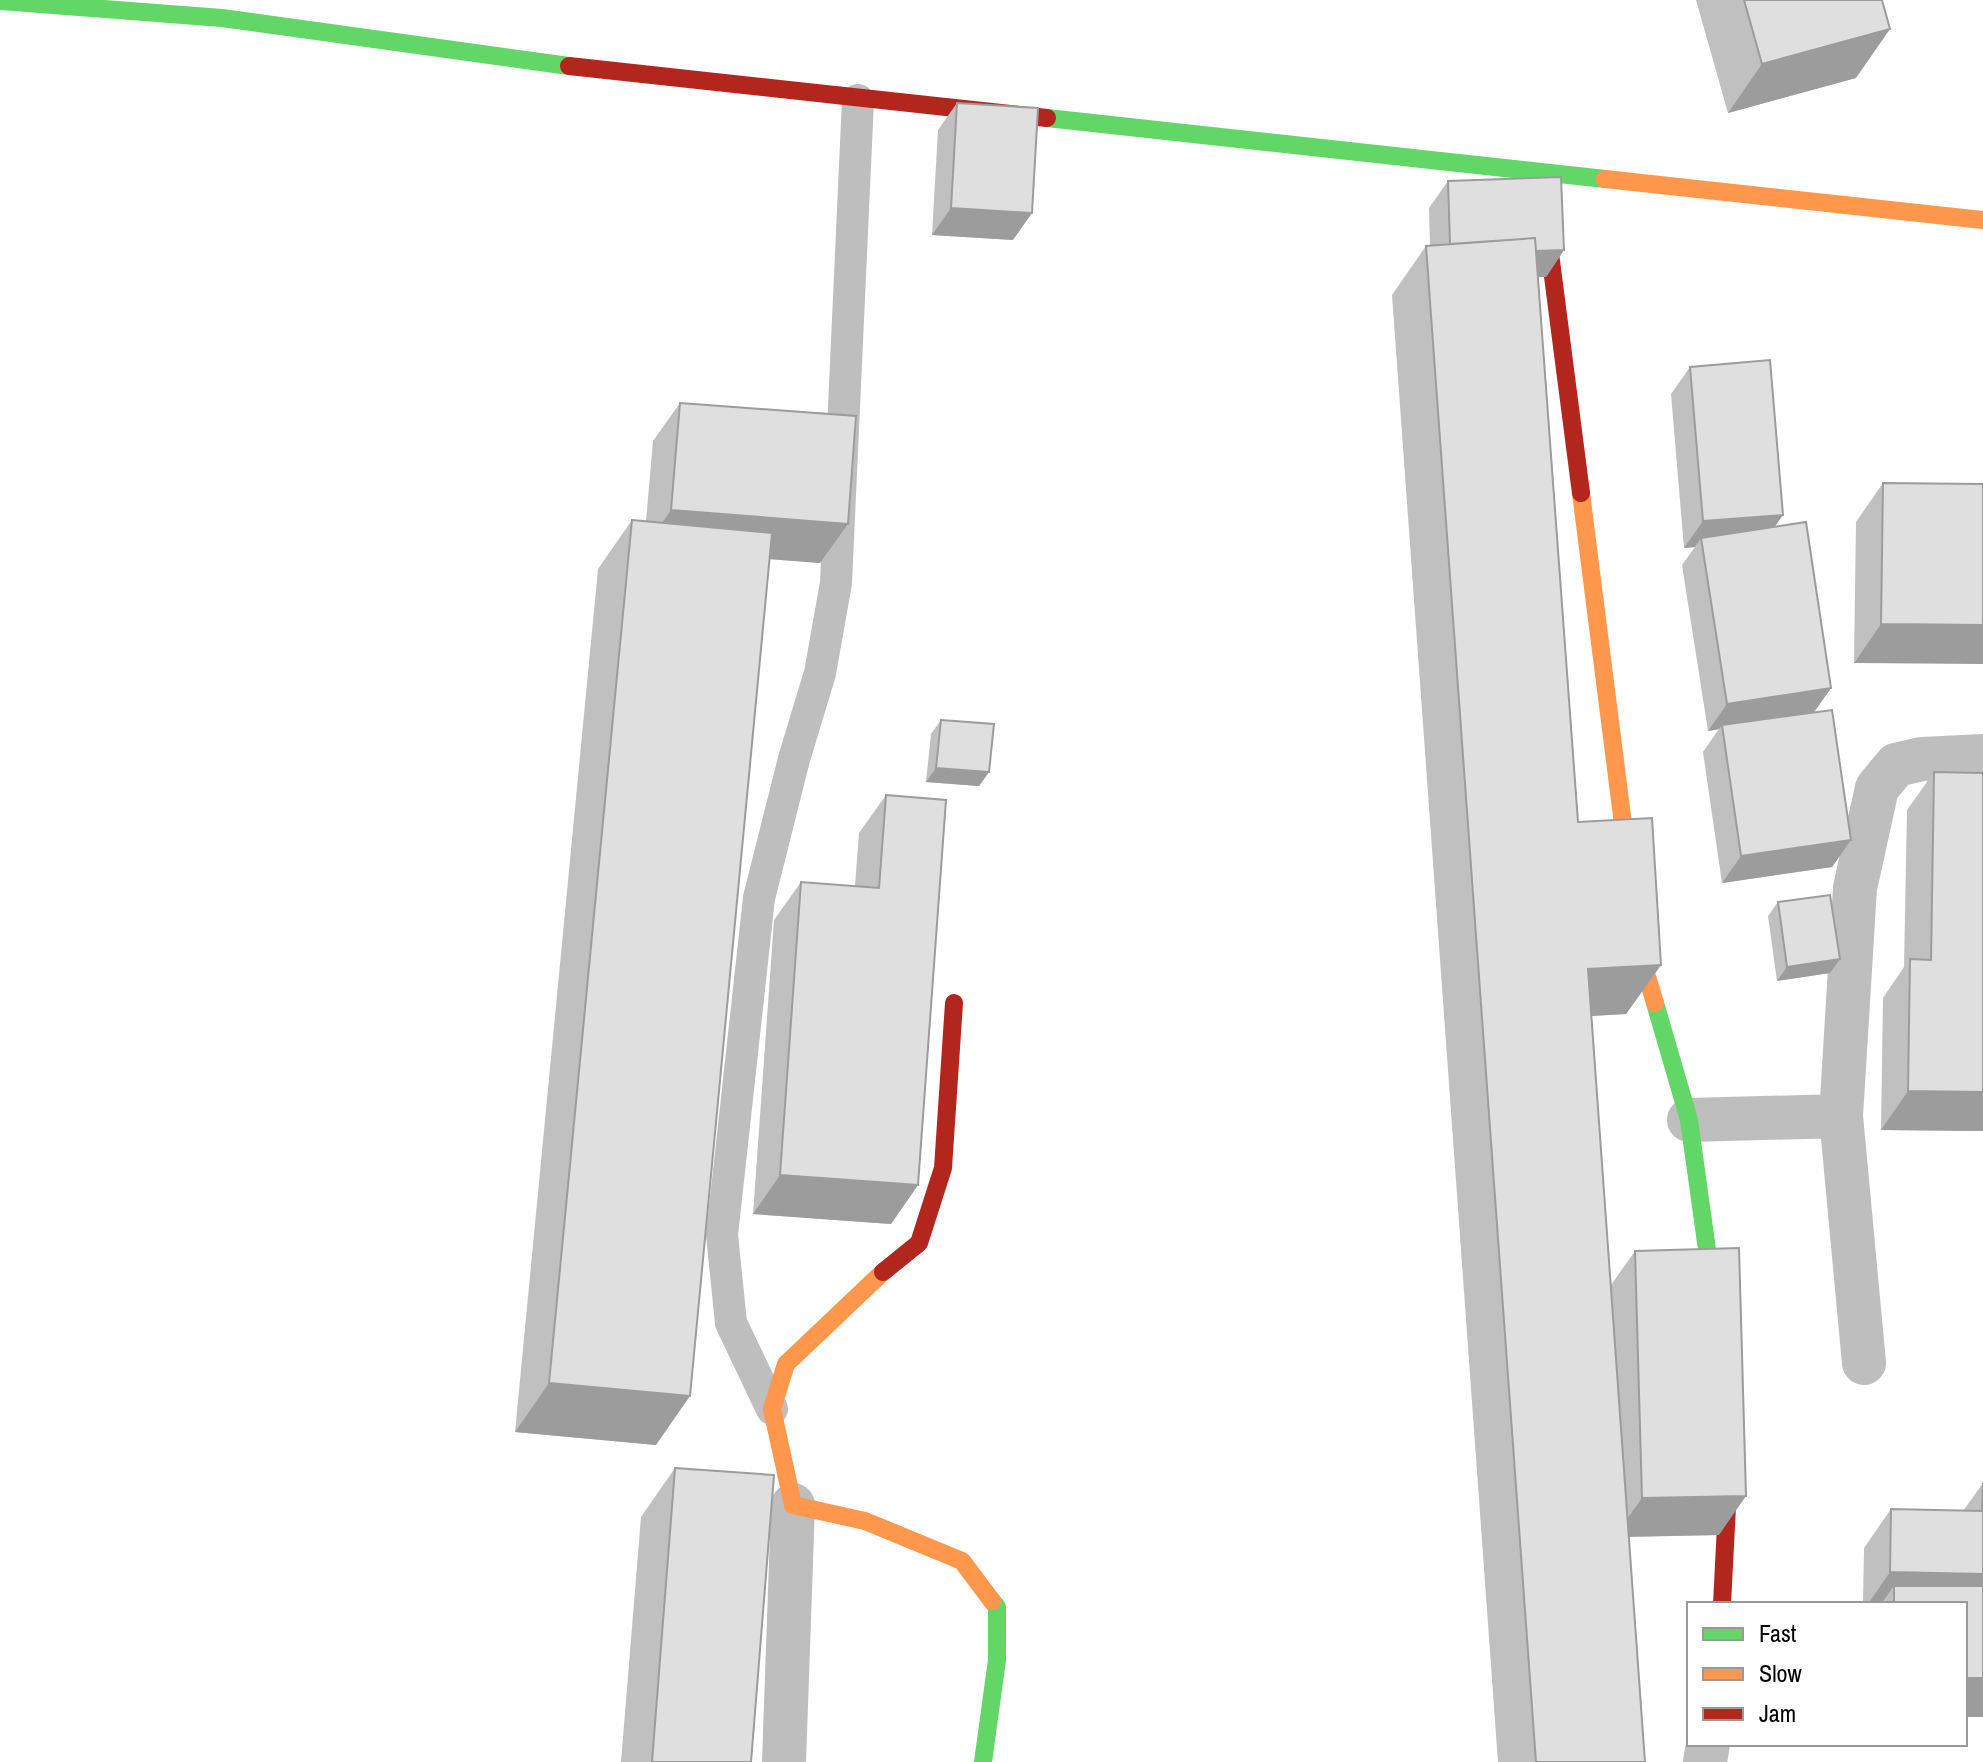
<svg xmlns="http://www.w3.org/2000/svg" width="1983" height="1762" font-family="'Archivo Narrow',sans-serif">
  <rect width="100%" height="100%" fill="#fff"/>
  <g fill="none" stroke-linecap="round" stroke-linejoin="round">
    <path stroke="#bebebe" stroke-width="32" d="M 772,1409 L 731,1323 L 722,1235 L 759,898 L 794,759 L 820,673 L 836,583 L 858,100"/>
    <path stroke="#bebebe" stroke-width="44" d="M 1689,1120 L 1841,1116
      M 1864,1363 L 1841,1116 L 1855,888 L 1877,788 L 1896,765 L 1922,759 L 1983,756
      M 784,1762 L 793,1505
      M 1705,1762 L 1708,1744"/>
    <path stroke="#63d668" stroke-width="18" d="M 0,1 L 222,18 L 569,66
      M 1047,118 L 1605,179
      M 1655,1003 L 1689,1120 L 1715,1307
      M 983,1762 L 997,1660 L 997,1607 L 992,1601"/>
    <path stroke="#ff974d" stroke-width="18" d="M 1605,179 L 1983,220
      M 1581,493 L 1639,950 L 1655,1003
      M 883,1272 L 786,1364 L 772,1409 L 793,1505 L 865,1521 L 962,1561 L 992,1601"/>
    <path stroke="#b3261e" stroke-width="18" d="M 569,66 L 1047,118
      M 1544,207 L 1581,493
      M 883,1272 L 919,1243 L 943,1168 L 954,1003
      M 1722,1604 L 1729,1467"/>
  </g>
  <path fill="#c0c0c0" d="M 1696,0 L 1882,0 L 1856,78 L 1728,113 Z
    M 957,103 L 1013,240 L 932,235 L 938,130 Z
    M 1448,181 L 1564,250 L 1546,277 L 1538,277 L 1578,822 L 1661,965 L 1626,1014 L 1591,1016 L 1611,1285 L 1635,1251 L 1719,1535 L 1629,1537 L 1645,1762 L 1498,1762 L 1392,295 L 1426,246 L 1430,245 L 1429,208 Z
    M 1690,367 L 1775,527 L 1831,688 L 1814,712 L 1851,840 L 1832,867 L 1722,883 L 1703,752 L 1719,729 L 1708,731 L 1682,565 L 1695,547 L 1684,548 L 1671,394 Z
    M 680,403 L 848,524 L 820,563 L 769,559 L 656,1445 L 515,1432 L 598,569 L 632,520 L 646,521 L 653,441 Z
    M 1883,483 L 1983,484 L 1854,663 L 1856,522 Z
    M 941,720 L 989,772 L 979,786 L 926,782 L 931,734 Z
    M 1934,772 L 1983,1131 L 1881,1130 L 1883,998 L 1904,967 L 1907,810 Z
    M 886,795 L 918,1185 L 891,1224 L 753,1214 L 774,920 L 801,882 L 855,886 L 859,833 Z
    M 1778,902 L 1840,959 L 1830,973 L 1777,981 L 1768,916 Z
    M 675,1468 L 751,1762 L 621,1762 L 641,1517 Z
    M 1983,1483 L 1983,1717 L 1965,1717 L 1965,1604 L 1863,1604 L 1864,1548 L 1891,1509 L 1963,1511 Z"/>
  <path fill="#9c9c9c" d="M 1890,29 L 1856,78 L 1728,113 L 1762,64 Z
    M 951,208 L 1032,213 L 1013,240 L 932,235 Z
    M 1564,250 L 1546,277 L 1432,281 L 1451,254 Z
    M 671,510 L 848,524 L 820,563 L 644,549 Z
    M 1783,515 L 1764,542 L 1701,538 L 1695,547 L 1684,548 L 1703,521 Z
    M 1881,624 L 1983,625 L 1983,664 L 1854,663 Z
    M 1831,688 L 1812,715 L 1722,725 L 1719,729 L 1708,731 L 1727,704 Z
    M 936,768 L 989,772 L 979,786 L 926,782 Z
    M 1851,840 L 1832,867 L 1722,883 L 1741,856 Z
    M 1840,959 L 1830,973 L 1777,981 L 1787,967 Z
    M 1661,965 L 1626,1014 L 1554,1018 L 1588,969 Z
    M 1908,1091 L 1983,1092 L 1983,1131 L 1881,1130 Z
    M 780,1175 L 918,1185 L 891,1224 L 753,1214 Z
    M 549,1383 L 690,1396 L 656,1445 L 515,1432 Z
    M 1746,1496 L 1719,1535 L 1614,1537 L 1642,1498 Z
    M 1890,1572 L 1983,1574 L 1983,1613 L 1894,1586 L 1881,1604 L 1868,1604 Z
    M 1965,1678 L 1983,1678 L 1983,1717 L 1965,1717 Z"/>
  <path fill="#dfdfdf" stroke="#9c9c9c" stroke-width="2" d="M 1744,0 L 1882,0 L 1890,29 L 1762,64 Z
    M 957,103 L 1038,108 L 1032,213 L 951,208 Z
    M 1561,177 L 1564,250 L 1536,251 L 1535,238 L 1450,244 L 1448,181 Z
    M 1535,238 L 1578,822 L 1652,818 L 1661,965 L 1588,969 L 1645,1762 L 1536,1762 L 1426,246 Z
    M 1770,360 L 1783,515 L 1703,521 L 1690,367 Z
    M 680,403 L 856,416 L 848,524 L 671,510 Z
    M 1883,483 L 1983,484 L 1983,625 L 1881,624 Z
    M 632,520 L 772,533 L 690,1396 L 549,1383 Z
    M 1806,522 L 1831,688 L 1727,704 L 1701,538 Z
    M 1832,710 L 1851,840 L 1741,856 L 1722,725 Z
    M 941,720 L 994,724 L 989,772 L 936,768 Z
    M 1934,772 L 1983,773 L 1983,1092 L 1908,1091 L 1910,959 L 1931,960 Z
    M 886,795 L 946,800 L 918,1185 L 780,1175 L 801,882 L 879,888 Z
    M 1830,895 L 1840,959 L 1787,967 L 1778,902 Z
    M 1739,1248 L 1746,1496 L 1642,1498 L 1635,1251 Z
    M 675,1468 L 774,1475 L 751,1762 L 652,1762 Z
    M 1983,1483 L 1983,1574 L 1890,1572 L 1891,1509 L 1982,1511 Z
    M 1894,1586 L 1983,1586 L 1983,1678 L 1965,1678 L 1965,1604 L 1894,1604 Z"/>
  <rect x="1687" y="1602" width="280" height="144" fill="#ffffff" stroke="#999999" stroke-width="2"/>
  <rect x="1703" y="1628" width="40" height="12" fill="#63d668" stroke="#999999" stroke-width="2"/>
  <text x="1759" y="1642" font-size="24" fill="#000000">Fast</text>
  <rect x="1703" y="1668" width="40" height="12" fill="#ff974d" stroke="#999999" stroke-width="2"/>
  <text x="1759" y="1682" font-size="24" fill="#000000">Slow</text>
  <rect x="1703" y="1708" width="40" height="12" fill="#b3261e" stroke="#999999" stroke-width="2"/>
  <text x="1759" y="1722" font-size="24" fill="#000000">Jam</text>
</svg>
